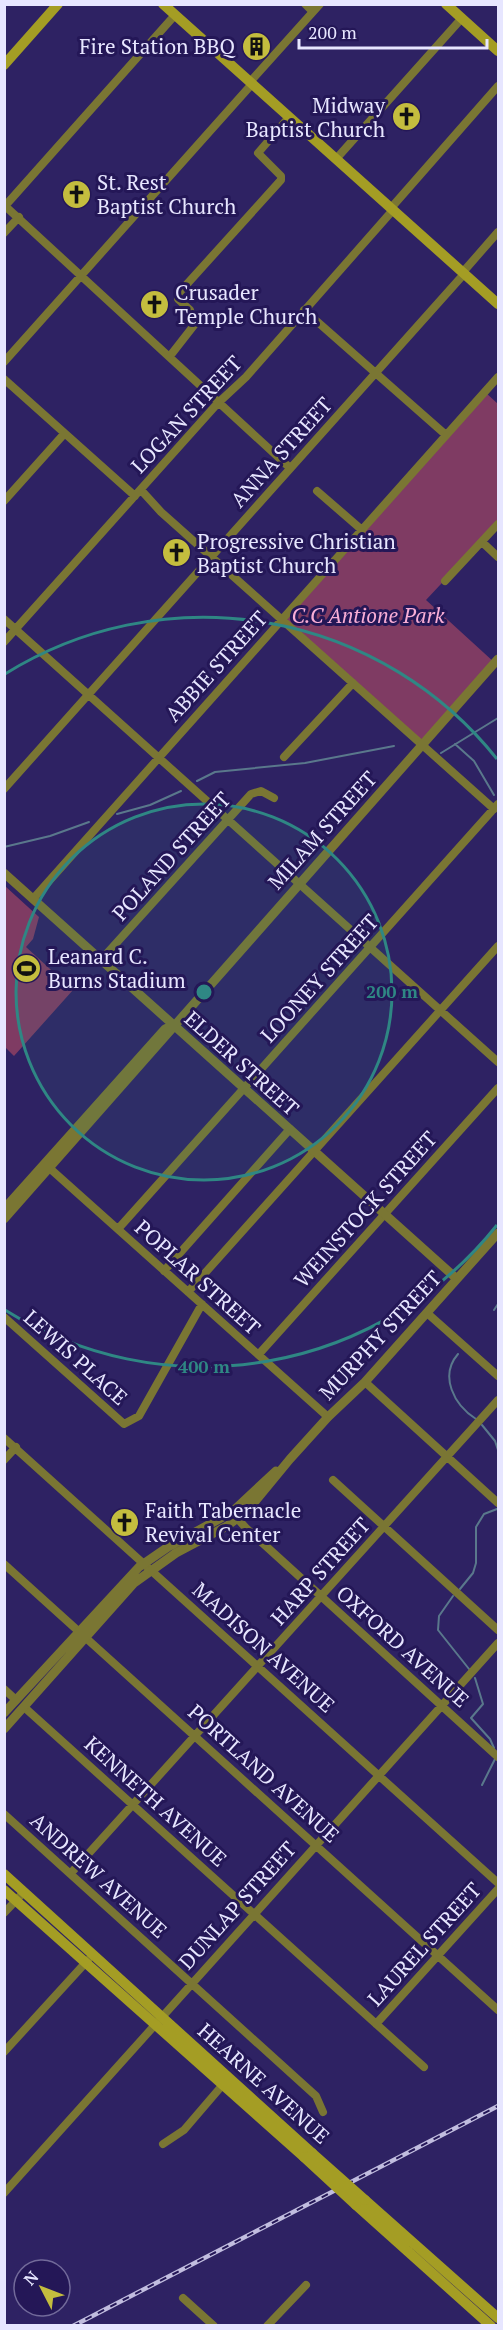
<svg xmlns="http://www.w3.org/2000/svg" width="503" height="2330" font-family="'PT Serif',serif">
  <rect width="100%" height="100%" fill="#2e2263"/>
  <path fill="#7f3b63" d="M 485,392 L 498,404 L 498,523 L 426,600 L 495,663 L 421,746 L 282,619 Z
    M 5,886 L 39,917 L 33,939 L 26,947 L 73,990 L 14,1056 L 5,1047 Z"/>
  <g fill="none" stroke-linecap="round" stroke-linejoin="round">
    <path stroke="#5a788c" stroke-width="2" d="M 455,744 L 474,761 L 494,795
      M 441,753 L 498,718
      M 197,781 L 215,772 L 305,763 L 394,746
      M 117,814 L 150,805 L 181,791
      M 4,847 L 50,836 L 89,822
      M 494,1310 L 498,1304
      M 458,1354 C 439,1376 454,1405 476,1419
      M 482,1425 L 495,1441 L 498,1450
      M 498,1453 L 498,1473
      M 460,1589 L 473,1573 L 476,1563 L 476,1527 L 484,1514 L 497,1509
      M 453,1596 L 439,1616 L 438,1630 L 469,1669
      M 475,1678 L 483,1704 L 471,1718 L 490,1739 L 494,1748
      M 482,1785 L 495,1759"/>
    <path stroke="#7a7633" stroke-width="8" d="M 305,4 L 313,12
      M 250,82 L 320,4
      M 336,159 L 462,18
      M 4,205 L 290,468
      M 5,206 L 175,15
      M 391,208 L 498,86
      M 4,233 L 19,217
      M 463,272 L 498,232
      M 304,310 L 446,435
      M 170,356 L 195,324 L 190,310 L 178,299 L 178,294 L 281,180 L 281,176 L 258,153 L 289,117
      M 4,362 L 252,84
      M 4,379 L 135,496
      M 141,490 L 161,512 L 494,809
      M 317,491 L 362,530
      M 4,501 L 64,434
      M 482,542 L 498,557
      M 445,581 L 498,524
      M 4,619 L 498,1062
      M 4,642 L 217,404 L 246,377 L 393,210
      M 284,757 L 353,683
      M 4,789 L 464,274
      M 33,899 L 498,377
      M 101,960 L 251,794 L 261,791 L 274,798
      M 46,1165 L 328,1417
      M 118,1229 L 498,804
      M 164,1271 L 290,1129
      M 188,1292 L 498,946
      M 427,1313 L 498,1376
      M 4,1317 L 124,1424 L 139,1416 L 202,1304
      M 259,1354 L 498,1088
      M 365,1382 L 498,1503
      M 4,1438 L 498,1883
      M 4,1460 L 16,1447
      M 333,1480 L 498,1630
      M 235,1516 L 246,1528 L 498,1757
      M 4,1564 L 498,2010
      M 4,1689 L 16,1700
      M 24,1707 L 424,2067
      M 4,1814 L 316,2096 L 323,2112
      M 71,1873 L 498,1400
      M 4,1913 L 24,1892
      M 376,2024 L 498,1889
      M 4,2052 L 88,1960
      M 163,2144 L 184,2130 L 226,2081
      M 4,2193 L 498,1643
      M 183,2298 L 214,2326
      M 267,2326 L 306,2285"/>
    <path stroke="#7a7633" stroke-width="9" d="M 4,873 L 457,1279
      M 4,1209 L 165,1029 L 173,1025
      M 4,1219 L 498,659
      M 4,1713 L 139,1567 L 168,1547 L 232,1512 L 276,1471
      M 4,1729 L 134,1583 L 176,1553 L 227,1526 L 248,1510 L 290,1459 L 328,1417 L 365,1382 L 498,1233"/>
    <path stroke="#a49d24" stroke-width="10" d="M 163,4 L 498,304
      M 446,4 L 498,51
      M 4,65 L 58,4
      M 4,1874 L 312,2153
      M 4,1890 L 304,2157
      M 365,2200 L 498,2318
      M 356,2205 L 491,2326"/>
    <defs>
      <path id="rail" d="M 73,2326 L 498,2106"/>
    </defs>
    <use href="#rail" stroke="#c1bddf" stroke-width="4.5"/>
    <use href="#rail" stroke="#241757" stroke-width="2" stroke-dasharray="7" stroke-linecap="butt"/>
    <path stroke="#a49d24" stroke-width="10" d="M 312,2153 L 365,2200
      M 304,2157 L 356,2205"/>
  </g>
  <circle cx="204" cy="992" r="188" fill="#2f8784" fill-opacity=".12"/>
  <g fill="none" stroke="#2f8784" stroke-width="3">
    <circle cx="204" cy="992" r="188"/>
    <path d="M497 1225A375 375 0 0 1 5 1310M5 674A375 375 0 0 1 497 759"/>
  </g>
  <defs>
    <symbol id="building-disc" viewBox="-11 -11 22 22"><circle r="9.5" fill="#c4bd3e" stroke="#241757"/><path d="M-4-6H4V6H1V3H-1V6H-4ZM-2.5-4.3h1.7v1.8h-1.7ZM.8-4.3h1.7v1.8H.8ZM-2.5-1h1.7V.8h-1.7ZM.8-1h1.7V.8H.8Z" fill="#111"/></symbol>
    <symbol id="church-disc" viewBox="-11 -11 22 22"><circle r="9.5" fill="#c4bd3e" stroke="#241757"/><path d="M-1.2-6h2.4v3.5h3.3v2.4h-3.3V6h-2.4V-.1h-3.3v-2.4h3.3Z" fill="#111"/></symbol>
    <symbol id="stadium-disc" viewBox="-11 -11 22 22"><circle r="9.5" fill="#c4bd3e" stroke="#241757"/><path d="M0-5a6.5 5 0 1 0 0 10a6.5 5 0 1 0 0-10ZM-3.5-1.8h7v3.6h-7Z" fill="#111"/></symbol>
  </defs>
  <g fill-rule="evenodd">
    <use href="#building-disc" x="240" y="30" width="33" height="33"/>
    <use href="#church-disc" x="390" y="100" width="33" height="33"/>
    <use href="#church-disc" x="60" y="178" width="33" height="33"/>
    <use href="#church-disc" x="138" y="288" width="33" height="33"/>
    <use href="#church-disc" x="160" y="536" width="33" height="33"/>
    <use href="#stadium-disc" x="10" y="952" width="33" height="33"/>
    <use href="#church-disc" x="108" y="1506" width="33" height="33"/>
  </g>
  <g text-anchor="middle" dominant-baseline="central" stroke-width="6" stroke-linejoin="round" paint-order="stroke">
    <g font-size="21" fill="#e7e6ff" stroke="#241757" text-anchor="start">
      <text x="235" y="46" text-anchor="end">Fire Station BBQ</text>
      <text x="385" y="105" text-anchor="end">Midway<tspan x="385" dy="24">Baptist Church</tspan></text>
      <text x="97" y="182">St. Rest<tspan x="97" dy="24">Baptist Church</tspan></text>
      <text x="175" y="292">Crusader<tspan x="175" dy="24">Temple Church</tspan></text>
      <text x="197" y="541">Progressive Christian<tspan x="197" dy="24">Baptist Church</tspan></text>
      <text x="48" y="956">Leanard C.<tspan x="48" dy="24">Burns Stadium</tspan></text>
      <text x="145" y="1510">Faith Tabernacle<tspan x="145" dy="24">Revival Center</tspan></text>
    </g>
    <g font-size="21" fill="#e7e6ff" stroke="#241757">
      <text transform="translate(186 414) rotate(-47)">LOGAN STREET</text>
      <text transform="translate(281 452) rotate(-48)">ANNA STREET</text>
      <text transform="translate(216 666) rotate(-48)">ABBIE STREET</text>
      <text transform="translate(322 830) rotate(-48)">MILAM STREET</text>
      <text transform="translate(171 856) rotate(-48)">POLAND STREET</text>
      <text transform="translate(319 978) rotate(-48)">LOONEY STREET</text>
      <text transform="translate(242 1063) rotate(42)">ELDER STREET</text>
      <text transform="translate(365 1209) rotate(-48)">WEINSTOCK STREET</text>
      <text transform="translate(198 1277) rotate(42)">POPLAR STREET</text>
      <text transform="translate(380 1335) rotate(-47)">MURPHY STREET</text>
      <text transform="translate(76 1357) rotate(42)">LEWIS PLACE</text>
      <text transform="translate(320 1571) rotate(-48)">HARP STREET</text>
      <text transform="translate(403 1646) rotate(42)">OXFORD AVENUE</text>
      <text transform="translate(264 1647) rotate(42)">MADISON AVENUE</text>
      <text transform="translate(264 1773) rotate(42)">PORTLAND AVENUE</text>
      <text transform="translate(156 1801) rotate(42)">KENNETH AVENUE</text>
      <text transform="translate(99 1875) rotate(42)">ANDREW AVENUE</text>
      <text transform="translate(237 1905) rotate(-48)">DUNLAP STREET</text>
      <text transform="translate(424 1944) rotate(-48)">LAUREL STREET</text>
      <text transform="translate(264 2083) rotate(42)">HEARNE AVENUE</text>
    </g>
    <g font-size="21" font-style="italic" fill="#f9aed6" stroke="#241757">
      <text x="368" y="615">C.C Antione Park</text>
    </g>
  </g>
  <circle cx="204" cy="992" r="9" fill="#2f8784" stroke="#241757" stroke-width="3"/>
  <g font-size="18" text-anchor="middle" font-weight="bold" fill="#2f8784" stroke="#241757" stroke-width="6" stroke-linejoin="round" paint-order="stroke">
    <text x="392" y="998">200 m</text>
    <text x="204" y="1373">400 m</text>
  </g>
  <rect width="503" height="2330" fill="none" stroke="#e7e6ff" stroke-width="12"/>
  <g transform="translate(42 2288) rotate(312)"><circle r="28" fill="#241757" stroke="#726a9a" stroke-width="1.5"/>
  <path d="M0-4.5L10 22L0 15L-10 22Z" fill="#c4bd3e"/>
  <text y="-9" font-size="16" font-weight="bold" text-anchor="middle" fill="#e7e6ff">N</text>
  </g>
  <path d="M299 39v9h188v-9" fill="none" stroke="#e7e6ff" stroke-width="3"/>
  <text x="308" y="39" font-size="18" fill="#e7e6ff" stroke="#241757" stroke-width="4.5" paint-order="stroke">200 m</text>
</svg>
